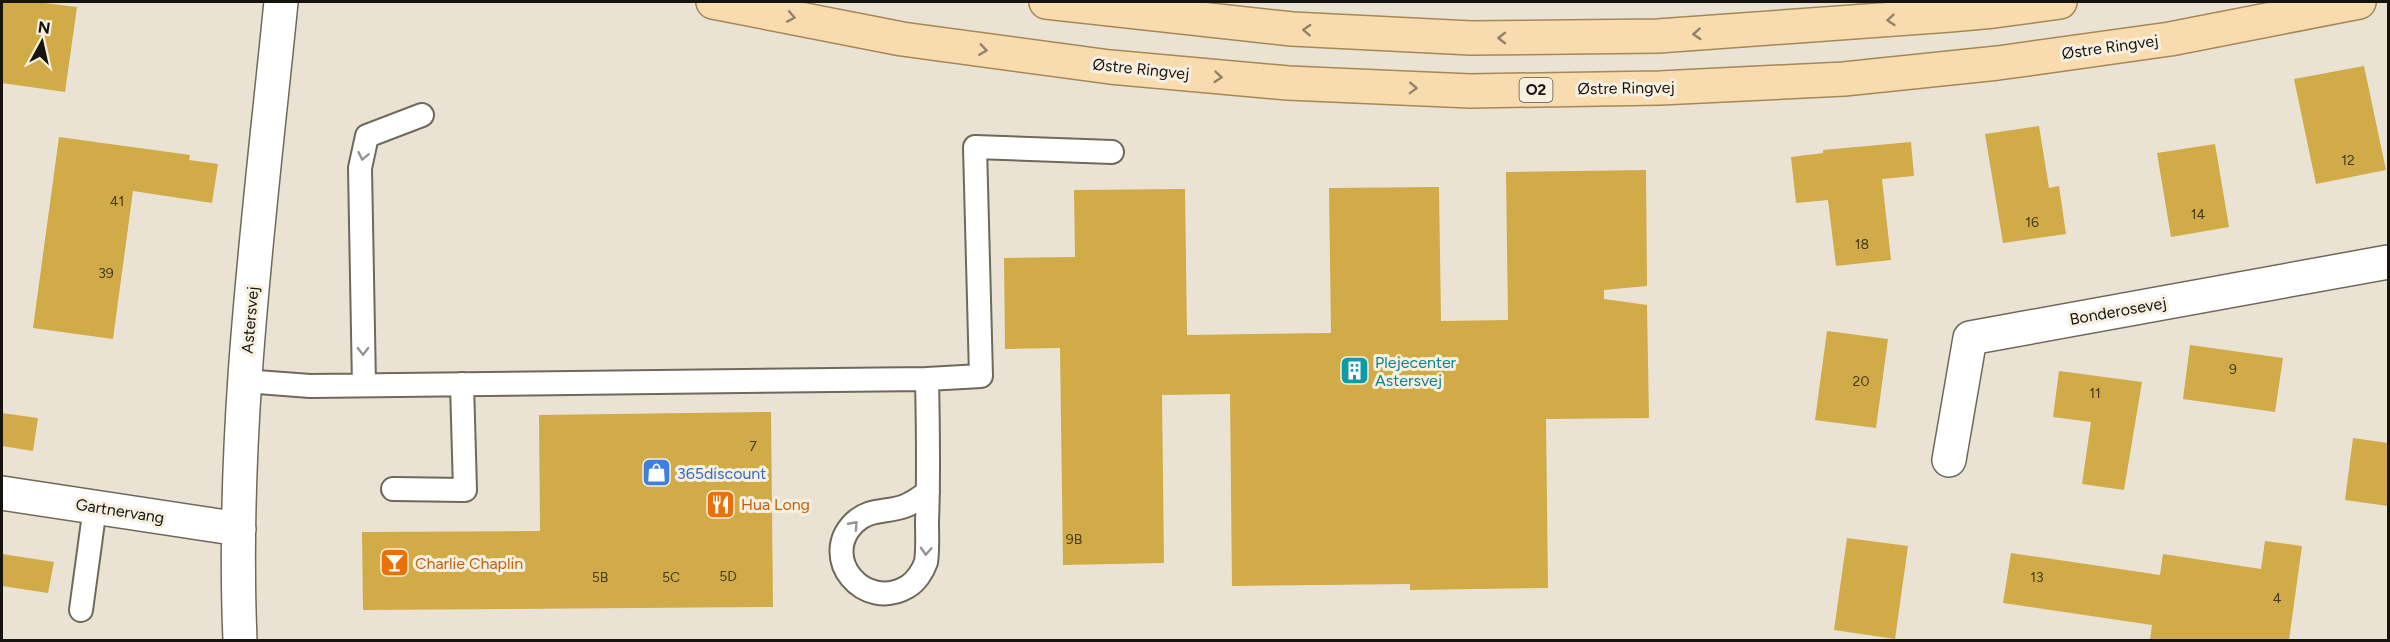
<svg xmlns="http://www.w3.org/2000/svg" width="2390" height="642" font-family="Figtree,sans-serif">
  <rect width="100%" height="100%" fill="#eae3d3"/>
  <path fill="#d0ab48" d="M 2,2 L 37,2 L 77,7 L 65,92 L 2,83 Z
    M 2364,66 L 2386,170 L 2316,184 L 2294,79 Z
    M 2039,126 L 2049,188 L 2059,186 L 2066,234 L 2003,243 L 1985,134 Z
    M 59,137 L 190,155 L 189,160 L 218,164 L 212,203 L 133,191 L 113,339 L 33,328 Z
    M 1911,142 L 1914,176 L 1882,179 L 1891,260 L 1836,266 L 1828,200 L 1796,203 L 1791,157 L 1823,153 L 1823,150 Z
    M 2215,144 L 2229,227 L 2171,237 L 2157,153 Z
    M 1646,170 L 1647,286 L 1604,290 L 1604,299 L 1647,305 L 1649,418 L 1546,419 L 1548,588 L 1410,590 L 1410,584 L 1232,586 L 1230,394 L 1162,395 L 1164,563 L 1063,565 L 1060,348 L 1005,349 L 1004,258 L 1075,257 L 1074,190 L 1185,189 L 1187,335 L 1331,333 L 1329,188 L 1439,187 L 1441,321 L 1508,320 L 1506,172 Z
    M 1827,331 L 1888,339 L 1876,428 L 1815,420 Z
    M 2190,345 L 2283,358 L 2275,412 L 2183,399 Z
    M 2059,371 L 2142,382 L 2124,490 L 2082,484 L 2091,422 L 2053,417 Z
    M 771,412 L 773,607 L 363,610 L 362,532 L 540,531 L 539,415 Z
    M 2,413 L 38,418 L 33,451 L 2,446 Z
    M 2353,438 L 2388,443 L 2388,506 L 2345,500 Z
    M 1847,538 L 1908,546 L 1895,639 L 1834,630 Z
    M 2265,541 L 2302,546 L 2289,640 L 2150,640 L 2152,625 L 2003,603 L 2011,553 L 2160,575 L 2163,554 L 2261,569 Z
    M 2,554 L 54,562 L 48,593 L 2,586 Z"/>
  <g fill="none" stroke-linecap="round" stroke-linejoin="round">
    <defs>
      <path id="service" d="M 927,379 L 981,376 L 975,147 L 1112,152
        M 245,381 L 310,386 L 927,379 C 928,426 929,474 927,521 C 927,534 928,549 926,562 C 923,571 916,582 907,587 C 864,612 819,558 854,523 C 869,508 887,513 905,506 C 913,503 921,497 928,492
        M 364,385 L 360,168 L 367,136 L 422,115
        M 393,489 L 465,490 L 462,384
        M 81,610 L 95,507"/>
      <path id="minor" d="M 1949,460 L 1970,338 L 2388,262
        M 2,493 L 239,529
        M 240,640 C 231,427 260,213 281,2"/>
      <path id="primary" d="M 713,2 L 902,39 L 1110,67 L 1288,83 L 1470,91 L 1660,88 L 1844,79 L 1998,63 L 2170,39 L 2359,2
        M 1046,2 L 1292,29 L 1471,38 L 1658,36 L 1950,15 L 1994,11 L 2060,2"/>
    </defs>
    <use href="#service" stroke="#6f695b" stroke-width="26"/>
    <use href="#minor" stroke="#6f695b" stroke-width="36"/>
    <use href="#primary" stroke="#a68755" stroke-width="36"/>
    <use href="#service" stroke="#fff" stroke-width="22"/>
    <use href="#minor" stroke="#fff" stroke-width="33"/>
    <use href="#primary" stroke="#f8dcaf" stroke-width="33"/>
  </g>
  <defs><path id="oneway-chevron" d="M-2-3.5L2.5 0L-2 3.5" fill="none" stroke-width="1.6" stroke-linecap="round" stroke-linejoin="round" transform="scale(1.5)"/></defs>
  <g stroke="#938267">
    <use href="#oneway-chevron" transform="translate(791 17) rotate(11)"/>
    <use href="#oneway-chevron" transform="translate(1891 20) rotate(175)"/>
    <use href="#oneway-chevron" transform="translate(1307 30) rotate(-177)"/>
    <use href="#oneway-chevron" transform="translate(1697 34) rotate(176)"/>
    <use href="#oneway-chevron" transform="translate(1502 38) rotate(180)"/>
    <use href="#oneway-chevron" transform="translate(983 50) rotate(8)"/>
    <use href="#oneway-chevron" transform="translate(1218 77) rotate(5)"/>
    <use href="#oneway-chevron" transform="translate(1413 88) rotate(2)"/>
  </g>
  <g stroke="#979593">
    <use href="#oneway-chevron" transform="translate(363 156) rotate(102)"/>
    <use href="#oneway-chevron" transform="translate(363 351) rotate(89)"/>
    <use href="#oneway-chevron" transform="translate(854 525) rotate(-48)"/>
    <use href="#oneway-chevron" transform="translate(926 551) rotate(93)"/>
  </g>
  <defs>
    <symbol id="building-square" viewBox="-11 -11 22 22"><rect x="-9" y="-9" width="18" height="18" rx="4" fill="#0f9aa8" stroke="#f7f0e0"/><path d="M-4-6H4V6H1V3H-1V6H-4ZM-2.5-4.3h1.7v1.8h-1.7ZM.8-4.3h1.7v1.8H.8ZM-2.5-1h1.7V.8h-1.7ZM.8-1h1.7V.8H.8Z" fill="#fff"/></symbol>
    <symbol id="shop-square" viewBox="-11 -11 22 22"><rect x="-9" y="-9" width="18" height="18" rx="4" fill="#3f7fe0" stroke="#f7f0e0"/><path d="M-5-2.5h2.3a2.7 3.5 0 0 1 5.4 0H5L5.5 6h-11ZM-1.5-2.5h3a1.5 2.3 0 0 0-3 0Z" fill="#fff"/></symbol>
    <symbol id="restaurant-square" viewBox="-11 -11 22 22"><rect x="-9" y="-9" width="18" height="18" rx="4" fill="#e8710a" stroke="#f7f0e0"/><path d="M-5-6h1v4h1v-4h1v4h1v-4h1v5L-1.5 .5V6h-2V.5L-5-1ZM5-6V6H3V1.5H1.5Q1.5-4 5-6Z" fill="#fff"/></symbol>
    <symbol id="bar-square" viewBox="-11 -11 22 22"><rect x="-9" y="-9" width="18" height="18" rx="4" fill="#e8710a" stroke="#f7f0e0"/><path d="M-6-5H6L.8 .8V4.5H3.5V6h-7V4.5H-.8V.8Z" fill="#fff"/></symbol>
  </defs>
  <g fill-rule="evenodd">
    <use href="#building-square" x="1338" y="354" width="33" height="33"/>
    <use href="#shop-square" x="640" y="456" width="33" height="33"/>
    <use href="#restaurant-square" x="704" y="488" width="33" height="33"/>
    <use href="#bar-square" x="378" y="546" width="33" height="33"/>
  </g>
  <g text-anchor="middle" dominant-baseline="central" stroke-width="6" stroke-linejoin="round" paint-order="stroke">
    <g font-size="14" fill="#453a1d">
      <text x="2348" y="160">12</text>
      <text x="117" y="201">41</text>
      <text x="2198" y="214">14</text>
      <text x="2032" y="222">16</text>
      <text x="1862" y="244">18</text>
      <text x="106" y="273">39</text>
      <text x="2233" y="369">9</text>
      <text x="1861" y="381">20</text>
      <text x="2095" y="393">11</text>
      <text x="753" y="446">7</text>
      <text x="1074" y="539">9B</text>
      <text x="728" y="576">5D</text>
      <text x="600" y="577">5B</text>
      <text x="671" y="577">5C</text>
      <text x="2037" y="577">13</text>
      <text x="2277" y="598">4</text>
    </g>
    <rect fill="#f7f0e0" stroke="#5a564e" stroke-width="1.5" x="1519.5" y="78" width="33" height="24" rx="4.5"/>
    <g font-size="15" font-weight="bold" fill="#17140f">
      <text x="1536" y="90">O2</text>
    </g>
    <g font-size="16" fill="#17140f" stroke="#f7f0e0">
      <text transform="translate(2110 47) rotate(-8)">Østre Ringvej</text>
      <text transform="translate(1141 69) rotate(6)">Østre Ringvej</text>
      <text transform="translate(1626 88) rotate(-1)">Østre Ringvej</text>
      <text transform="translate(2118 311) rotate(-10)">Bonderosevej</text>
      <text transform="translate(250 320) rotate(-85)">Astersvej</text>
      <text transform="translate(120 511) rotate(9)">Gartnervang</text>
    </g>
    <g font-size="16" fill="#0d838f" stroke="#f7f0e0" text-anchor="start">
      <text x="1375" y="362">Plejecenter<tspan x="1375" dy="18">Astersvej</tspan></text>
    </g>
    <g font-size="16" fill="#366cbe" stroke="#f7f0e0" text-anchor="start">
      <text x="677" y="473">365discount</text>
    </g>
    <g font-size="16" fill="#c56008" stroke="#f7f0e0" text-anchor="start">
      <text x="741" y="504">Hua Long</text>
      <text x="415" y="563">Charlie Chaplin</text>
    </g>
  </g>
  <rect width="2390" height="642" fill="none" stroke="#17140f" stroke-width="6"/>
  <g transform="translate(42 42) rotate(8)" stroke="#f7f0e0" stroke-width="4.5" paint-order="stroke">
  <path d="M0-4.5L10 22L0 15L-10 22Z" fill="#17140f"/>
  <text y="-9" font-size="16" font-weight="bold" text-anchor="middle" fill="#17140f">N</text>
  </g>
</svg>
